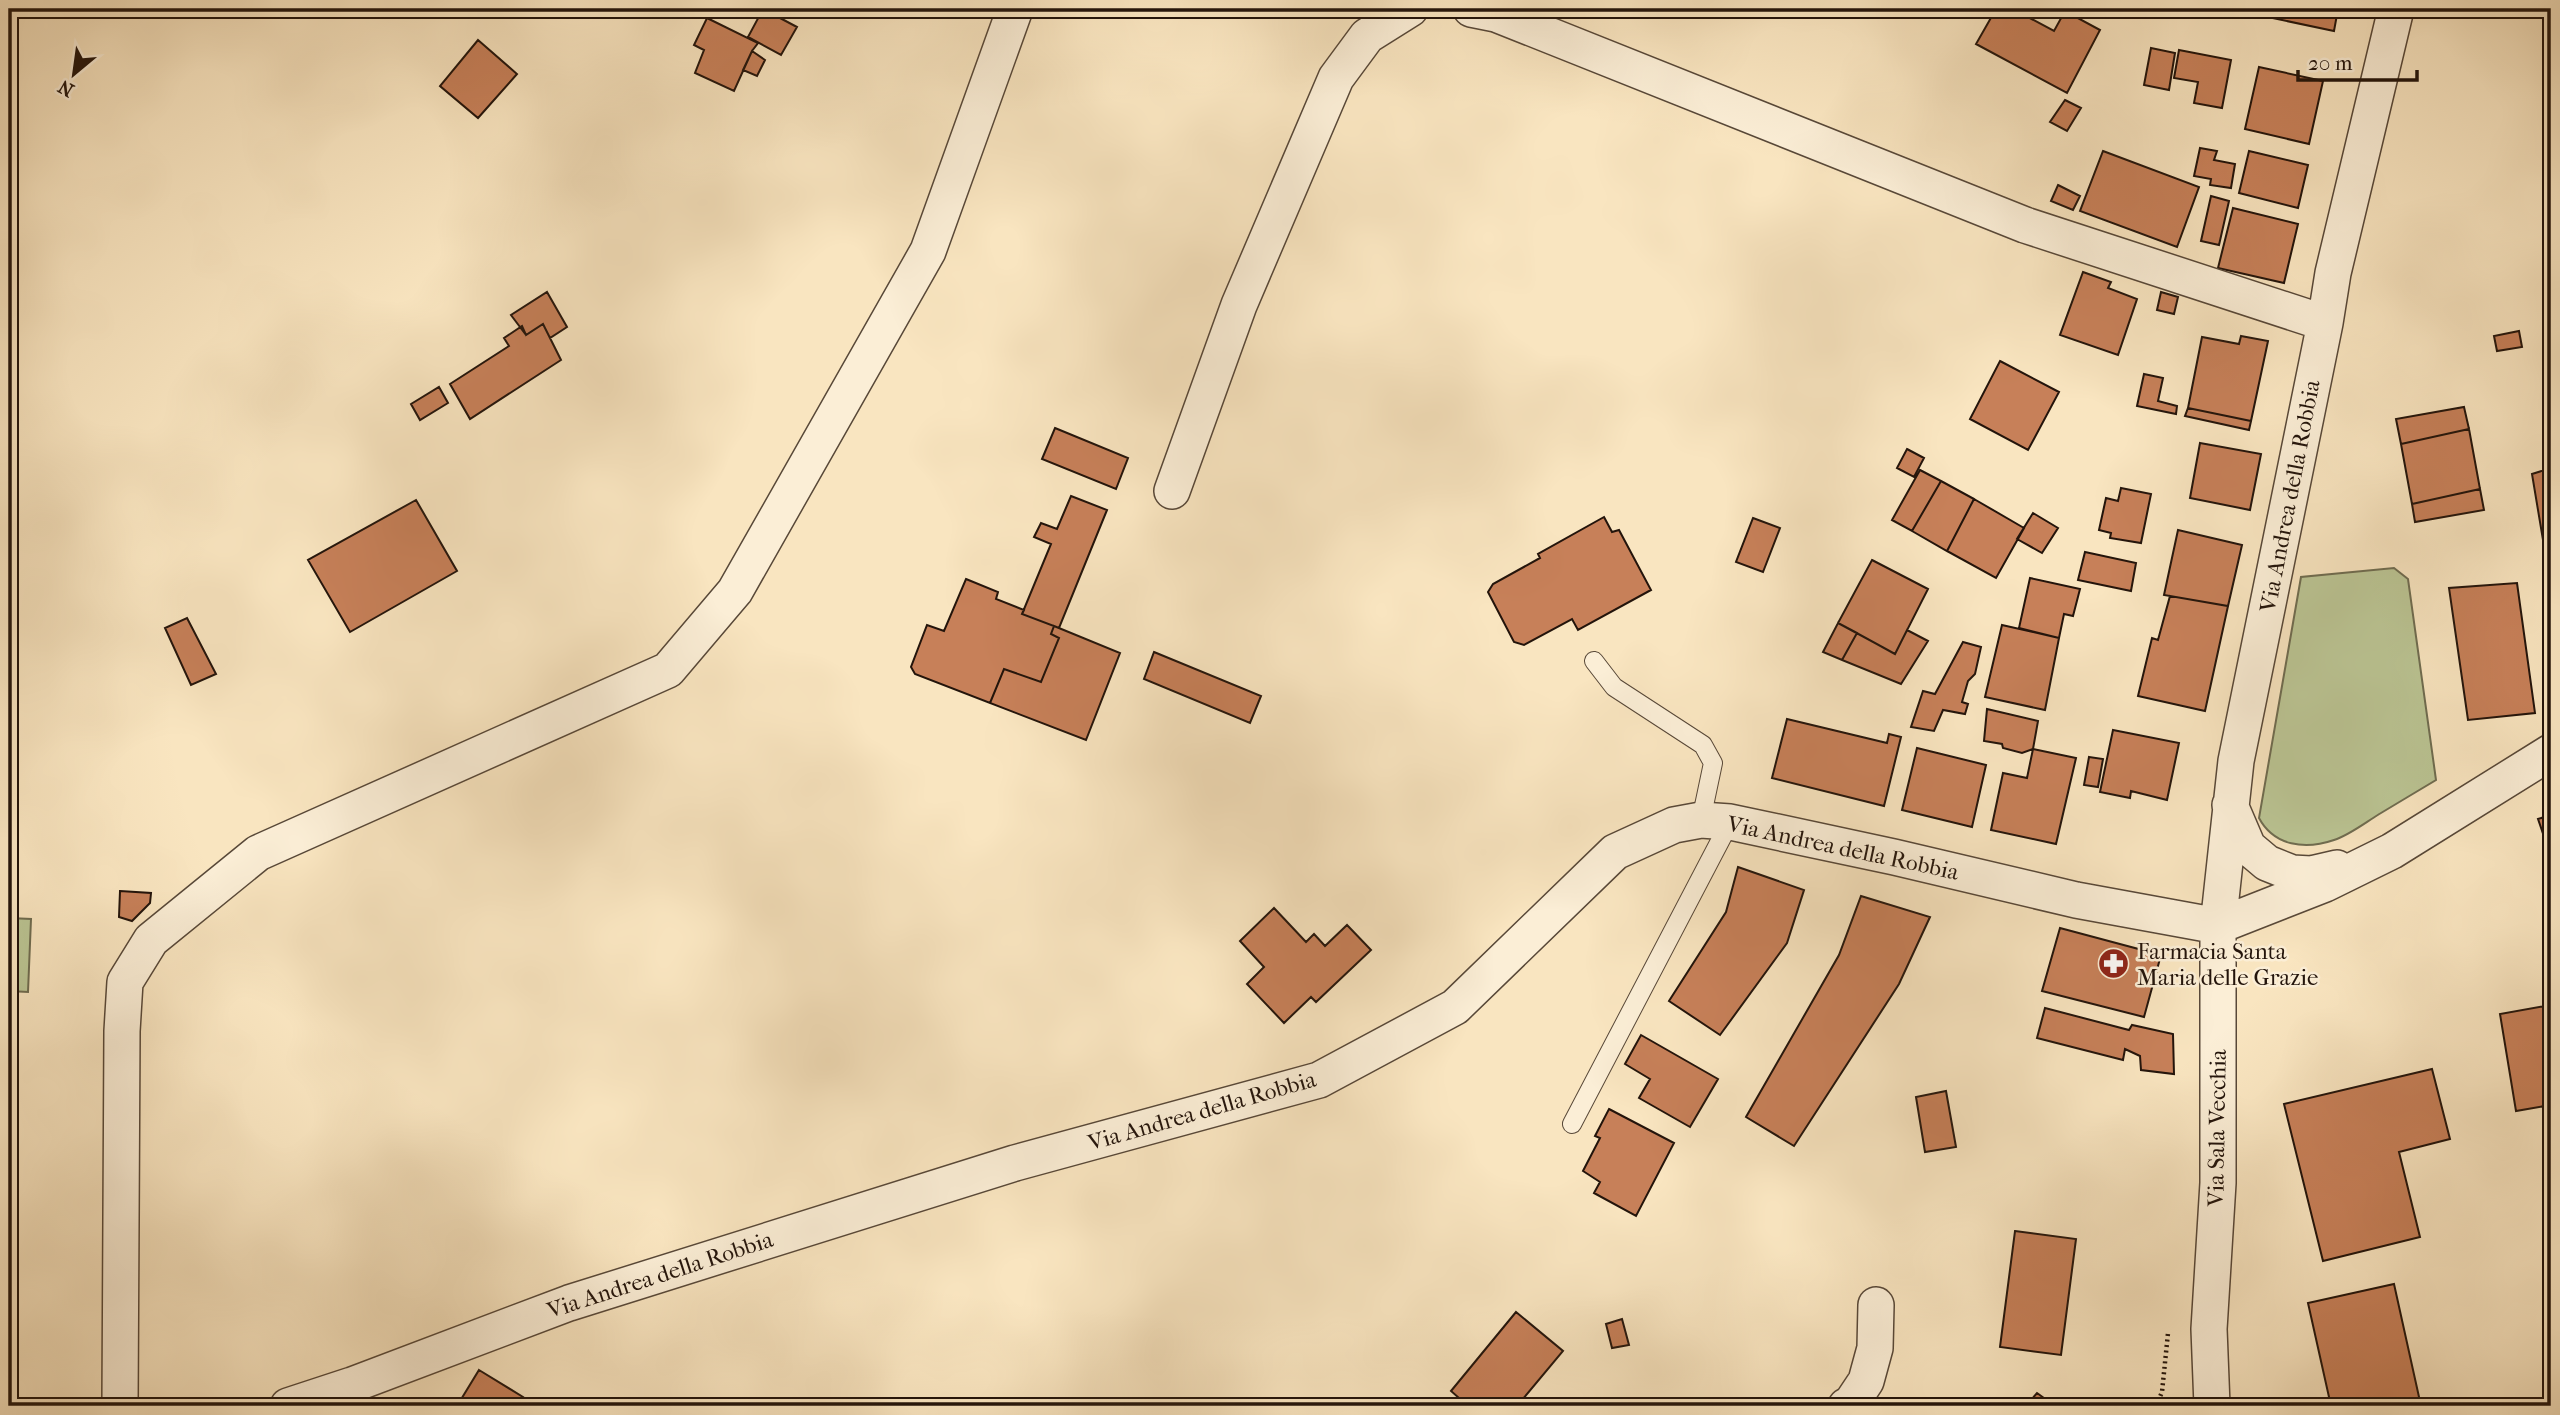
<svg xmlns="http://www.w3.org/2000/svg" width="2560" height="1415" font-family="'IM FELL French Canon',serif">
  <rect width="100%" height="100%" fill="#f9e5c0"/>
  <filter id="stains"><feTurbulence type="fractalNoise" baseFrequency=".00286" numOctaves="4"/><feColorMatrix values="0 0 0 0 .2 0 0 0 0 .09 0 0 0 0 .02 0 0 0 .5 -.17"/></filter>
  <radialGradient id="worn" r=".72"><stop offset=".6" stop-color="#630" stop-opacity="0"/><stop offset="1" stop-color="#630" stop-opacity=".3"/></radialGradient>
  <path fill="#bbc594" stroke="#6f6c50" stroke-width="2" d="M 2394,568 L 2408,579 L 2436,780 C 2418,791 2399,802 2381,813 C 2366,822 2350,835 2334,840 C 2305,850 2274,846 2259,818 L 2301,577 Z
    M 9,918 L 31,919 L 28,992 L 9,991 Z"/>
  <path fill="#c78059" stroke="#23140b" stroke-width="2" d="M 763,9 L 797,27 L 781,55 L 748,37 Z
    M 1996,9 L 2013,9 L 2054,31 L 2065,11 L 2100,30 L 2067,93 L 1976,44 Z
    M 2265,9 L 2338,9 L 2334,31 L 2263,16 Z
    M 707,18 L 758,43 L 752,51 L 734,91 L 695,73 L 704,50 L 694,45 Z
    M 478,40 L 517,74 L 478,118 L 440,86 Z
    M 2151,48 L 2175,53 L 2169,90 L 2144,85 Z
    M 2179,50 L 2231,60 L 2222,108 L 2194,103 L 2198,82 L 2174,78 Z
    M 752,51 L 765,60 L 757,76 L 743,70 Z
    M 2259,67 L 2323,81 L 2309,144 L 2245,129 Z
    M 2065,100 L 2081,108 L 2067,131 L 2050,122 Z
    M 2200,148 L 2217,151 L 2214,160 L 2235,164 L 2231,188 L 2210,185 L 2211,179 L 2194,176 Z
    M 2103,151 L 2199,187 L 2177,247 L 2080,211 Z
    M 2249,151 L 2308,165 L 2298,208 L 2239,193 Z
    M 2058,185 L 2080,196 L 2073,210 L 2051,201 Z
    M 2211,196 L 2229,201 L 2219,245 L 2201,241 Z
    M 2233,208 L 2298,224 L 2284,283 L 2218,268 Z
    M 2083,272 L 2111,282 L 2108,288 L 2137,299 L 2118,355 L 2060,335 Z
    M 547,292 L 567,327 L 550,338 L 543,324 L 526,335 L 511,315 Z
    M 2161,292 L 2178,297 L 2174,314 L 2157,310 Z
    M 543,324 L 561,360 L 470,419 L 450,384 L 509,346 L 504,338 L 522,326 L 526,335 Z
    M 2519,331 L 2522,347 L 2497,351 L 2494,336 Z
    M 2241,336 L 2268,341 L 2251,421 L 2188,408 L 2202,337 L 2239,344 Z
    M 2000,361 L 2059,392 L 2028,450 L 1970,419 Z
    M 2144,374 L 2163,378 L 2158,401 L 2177,406 L 2176,414 L 2137,406 Z
    M 439,387 L 448,403 L 420,420 L 411,404 Z
    M 2464,407 L 2469,429 L 2401,444 L 2396,419 Z
    M 2188,408 L 2251,421 L 2249,430 L 2185,416 Z
    M 1055,428 L 1128,458 L 1116,489 L 1042,459 Z
    M 2469,429 L 2480,489 L 2412,504 L 2401,444 Z
    M 2200,443 L 2261,454 L 2250,510 L 2190,498 Z
    M 1907,449 L 1924,458 L 1914,477 L 1897,468 Z
    M 2551,468 L 2551,588 L 2532,474 Z
    M 1920,470 L 1941,481 L 1912,531 L 1892,520 Z
    M 1941,481 L 1974,499 L 1947,551 L 1912,531 Z
    M 2121,488 L 2151,494 L 2141,543 L 2110,538 L 2111,533 L 2099,530 L 2106,498 L 2118,501 Z
    M 2480,489 L 2484,510 L 2415,522 L 2412,504 Z
    M 1071,496 L 1107,510 L 1059,628 L 1022,614 L 1051,544 L 1034,537 L 1041,523 L 1057,529 Z
    M 1974,499 L 2024,528 L 1996,578 L 1947,551 Z
    M 416,500 L 457,571 L 350,632 L 308,560 Z
    M 2033,513 L 2058,528 L 2042,553 L 2017,539 Z
    M 1604,517 L 1612,532 L 1619,530 L 1651,590 L 1578,630 L 1572,619 L 1524,645 L 1514,642 L 1488,592 L 1493,584 L 1540,558 L 1538,554 Z
    M 1753,518 L 1780,528 L 1763,572 L 1736,562 Z
    M 2178,530 L 2242,545 L 2228,606 L 2164,595 Z
    M 2085,552 L 2136,563 L 2131,591 L 2078,580 Z
    M 1872,560 L 1928,589 L 1895,654 L 1838,623 Z
    M 2030,578 L 2080,589 L 2073,616 L 2064,614 L 2059,638 L 2019,628 Z
    M 966,579 L 998,592 L 996,599 L 1024,610 L 1022,614 L 1054,626 L 1051,634 L 1059,638 L 1041,682 L 1004,669 L 990,703 L 915,674 L 911,667 L 927,625 L 944,631 Z
    M 2517,583 L 2535,713 L 2468,720 L 2449,588 Z
    M 2170,596 L 2228,606 L 2205,711 L 2138,696 L 2152,638 L 2158,640 Z
    M 187,618 L 216,674 L 191,685 L 165,628 Z
    M 1838,623 L 1857,633 L 1842,660 L 1823,652 Z
    M 2002,625 L 2059,638 L 2045,710 L 1985,697 Z
    M 1054,626 L 1120,653 L 1086,740 L 990,703 L 1004,669 L 1041,682 L 1059,638 L 1051,634 Z
    M 1907,630 L 1928,641 L 1901,684 L 1842,660 L 1857,633 L 1895,654 Z
    M 1963,642 L 1981,647 L 1975,674 L 1968,681 L 1962,702 L 1968,704 L 1965,714 L 1943,710 L 1934,731 L 1911,727 L 1923,691 L 1935,694 Z
    M 1154,652 L 1261,696 L 1250,723 L 1144,679 Z
    M 1987,709 L 2038,721 L 2033,749 L 2022,753 L 2003,748 L 2002,744 L 1984,741 Z
    M 1787,719 L 1887,743 L 1889,734 L 1901,737 L 1884,806 L 1772,778 Z
    M 2113,730 L 2179,743 L 2167,800 L 2131,791 L 2130,798 L 2100,792 Z
    M 1917,748 L 1986,765 L 1972,827 L 1902,810 Z
    M 2033,749 L 2076,758 L 2056,844 L 1991,830 L 2003,773 L 2027,778 Z
    M 2089,757 L 2103,759 L 2098,787 L 2084,785 Z
    M 2551,815 L 2551,857 L 2538,819 Z
    M 1738,867 L 1804,890 L 1787,943 L 1720,1035 L 1669,1001 L 1726,912 Z
    M 120,891 L 151,893 L 150,903 L 132,921 L 119,917 Z
    M 1861,896 L 1930,917 L 1899,984 L 1794,1146 L 1746,1117 L 1839,955 Z
    M 1274,908 L 1306,942 L 1314,934 L 1325,946 L 1347,925 L 1371,950 L 1316,1002 L 1311,997 L 1284,1023 L 1247,984 L 1264,967 L 1240,941 Z
    M 2060,928 L 2161,955 L 2144,1017 L 2042,991 Z
    M 2551,1005 L 2551,1105 L 2516,1111 L 2500,1014 Z
    M 2045,1008 L 2129,1030 L 2132,1025 L 2173,1034 L 2174,1074 L 2141,1070 L 2140,1056 L 2125,1049 L 2123,1060 L 2037,1038 Z
    M 1641,1035 L 1718,1079 L 1690,1127 L 1639,1098 L 1650,1079 L 1625,1064 Z
    M 2432,1069 L 2450,1139 L 2399,1152 L 2420,1237 L 2323,1261 L 2284,1104 Z
    M 1946,1091 L 1956,1147 L 1925,1152 L 1916,1097 Z
    M 1609,1109 L 1674,1143 L 1636,1216 L 1594,1193 L 1600,1182 L 1583,1171 L 1600,1138 L 1595,1136 Z
    M 2015,1231 L 2076,1239 L 2061,1355 L 2000,1347 Z
    M 2394,1284 L 2421,1406 L 2331,1406 L 2308,1303 Z
    M 1516,1312 L 1563,1351 L 1517,1406 L 1468,1406 L 1451,1391 Z
    M 1622,1319 L 1629,1345 L 1612,1348 L 1606,1324 Z
    M 479,1370 L 523,1397 L 517,1406 L 457,1406 Z
    M 2037,1393 L 2055,1406 L 2026,1406 Z"/>
  <g fill="none" stroke-linecap="round" stroke-linejoin="round">
    <defs>
      <path id="service" d="M 1594,661 L 1614,687 L 1703,745 L 1713,763 L 1701,820
        M 1572,1124 L 1730,822"/>
      <path id="minor" d="M 1471,9 L 1496,14 L 2025,225 L 2325,323
        M 1172,491 L 1239,305 L 1336,78 L 1367,36 L 1410,9
        M 2230,805 L 2248,847 L 2267,863 L 2292,873 L 2311,874 L 2337,868
        M 2218,926 L 2325,884 L 2392,851 L 2551,752
        M 120,1406 L 122,1031 L 125,982 L 151,940 L 258,853 L 668,670 L 735,591 L 928,251 L 1015,9
        M 288,1406 L 352,1385 L 569,1303 L 1015,1163 L 1319,1080 L 1455,1007 L 1615,852 L 1674,825 L 1701,820 L 1730,822 L 1894,857 L 2076,900 L 2218,926
        M 1846,1406 L 1850,1405 L 1866,1381 L 1875,1348 L 1876,1305
        M 2212,1406 L 2209,1329 L 2218,1183 L 2218,926 L 2236,761 L 2325,323 L 2333,273 L 2396,9"/>
    </defs>
    <use href="#service" stroke="#584838" stroke-width="20"/>
    <use href="#minor" stroke="#584838" stroke-width="38"/>
    <path stroke="#23140b" stroke-width="4.5" stroke-dasharray="2 3.5" stroke-linecap="butt" d="M 2156,1406 L 2162,1392 L 2168,1333"/>
    <use href="#service" stroke="#fbeed6" stroke-width="18"/>
    <use href="#minor" stroke="#fbeed6" stroke-width="35"/>
  </g>
  <defs>
    <symbol id="pharmacy-disc" viewBox="-11 -11 22 22"><circle r="9.5" fill="#8f2418" stroke="#fbeed6"/><path d="M-2-6h4v4h4v4h-4v4h-4v-4h-4v-4h4Z" fill="#fff"/></symbol>
  </defs>
  <g fill-rule="evenodd">
    <use href="#pharmacy-disc" x="2096" y="946" width="35" height="35"/>
  </g>
  <g text-anchor="middle" dominant-baseline="central" stroke-width="5" stroke-linejoin="round" paint-order="stroke">
    <g font-size="23" fill="#23140b" stroke="#fbeed6">
      <text transform="translate(2290 496) rotate(-79)">Via Andrea della Robbia</text>
      <text transform="translate(1843 848) rotate(12)">Via Andrea della Robbia</text>
      <text transform="translate(1202 1111) rotate(-16)">Via Andrea della Robbia</text>
      <text transform="translate(2217 1128) rotate(-89)">Via Sala Vecchia</text>
      <text transform="translate(660 1275) rotate(-18)">Via Andrea della Robbia</text>
    </g>
    <g font-size="23" fill="#23140b" stroke="#fbeed6" text-anchor="start">
      <text x="2137" y="951">Farmacia Santa<tspan x="2137" dy="26">Maria delle Grazie</tspan></text>
    </g>
  </g>
  <rect width="2560" height="1415" fill="none" stroke="#f9e5c0" stroke-width="35"/>
  <rect x="10" y="10" width="2539" height="1394" fill="none" stroke="#23140b" stroke-width="3.5"/>
  <rect x="18" y="18" width="2525" height="1380" fill="none" stroke="#23140b" stroke-width="2"/>
  <g transform="translate(74 74) rotate(209)" stroke="#fbeed6" stroke-width="5" paint-order="stroke">
  <path d="M0-5L12 26L0 18L-12 26Z" fill="#23140b"/>
  <text y="-10" font-size="19" font-weight="bold" text-anchor="middle" fill="#23140b">N</text>
  </g>
  <path d="M2298 70v10h119v-10" fill="none" stroke="#23140b" stroke-width="3.5"/>
  <text x="2308" y="70" font-size="21" fill="#23140b" stroke="#fbeed6" stroke-width="5" paint-order="stroke">20 m</text>
  <rect width="100%" height="100%" filter="url(#stains)"/>
  <rect width="100%" height="100%" fill="url(#worn)"/>
</svg>
